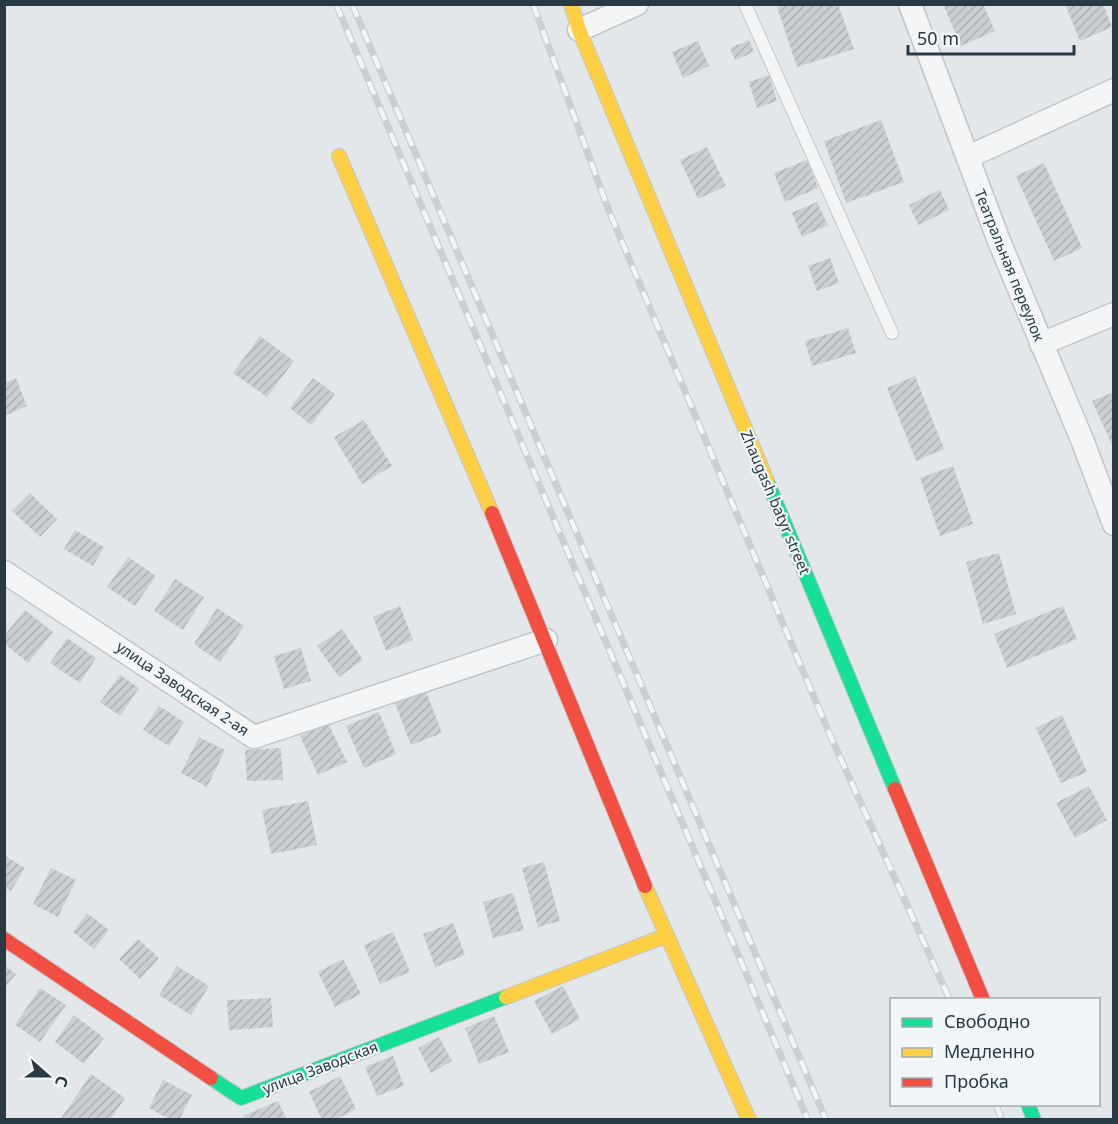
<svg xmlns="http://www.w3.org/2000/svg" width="1118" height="1124" font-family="'Noto Sans',sans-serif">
  <defs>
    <pattern id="building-hatch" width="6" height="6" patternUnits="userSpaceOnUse" patternTransform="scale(1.5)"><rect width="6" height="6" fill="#cccfd1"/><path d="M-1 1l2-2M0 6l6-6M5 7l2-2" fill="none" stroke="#afb2b5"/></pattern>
  </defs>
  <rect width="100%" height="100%" fill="#e4e7e9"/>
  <path fill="url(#building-hatch)" d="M 784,4 L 838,4 L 854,49 L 797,67 L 777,7 Z
    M 943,4 L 983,4 L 995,31 L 961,46 Z
    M 1065,4 L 1103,4 L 1112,27 L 1080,41 Z
    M 749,40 L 754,52 L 735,60 L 730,48 Z
    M 698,41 L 709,66 L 683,78 L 672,52 Z
    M 769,75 L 777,101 L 757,108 L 749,82 Z
    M 881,120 L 904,182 L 846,203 L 824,141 Z
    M 707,147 L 726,186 L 698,199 L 680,160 Z
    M 807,160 L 818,188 L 785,202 L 774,173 Z
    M 1044,163 L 1082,248 L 1054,261 L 1016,176 Z
    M 940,190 L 949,210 L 918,225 L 909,205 Z
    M 817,202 L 828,225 L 802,237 L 792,213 Z
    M 830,258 L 839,283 L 817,291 L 808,266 Z
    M 848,328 L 856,353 L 812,366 L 805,341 Z
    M 260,336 L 294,361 L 267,397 L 233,373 Z
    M 915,376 L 944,449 L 916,461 L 887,388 Z
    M 16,378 L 27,406 L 4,416 L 4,383 Z
    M 313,378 L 335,394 L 311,425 L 290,408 Z
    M 1114,392 L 1114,449 L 1092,401 Z
    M 364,420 L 392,466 L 362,484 L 334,437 Z
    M 953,466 L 973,524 L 940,536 L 920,478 Z
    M 30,493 L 57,519 L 40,537 L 12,511 Z
    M 75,530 L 104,547 L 93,566 L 64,549 Z
    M 999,553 L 1016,614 L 983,624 L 966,562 Z
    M 128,557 L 156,576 L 135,606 L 107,587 Z
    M 175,579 L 204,597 L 183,630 L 154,611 Z
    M 400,606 L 413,640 L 386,651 L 373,617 Z
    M 1063,606 L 1077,639 L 1007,668 L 994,634 Z
    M 217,608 L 244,626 L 220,662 L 194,644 Z
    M 25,610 L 53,632 L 28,663 L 4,643 L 4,636 Z
    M 342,629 L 363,660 L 339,677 L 317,646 Z
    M 67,638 L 96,658 L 80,683 L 50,663 Z
    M 301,648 L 311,681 L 284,689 L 274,656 Z
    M 120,675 L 139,688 L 120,716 L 100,702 Z
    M 425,689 L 442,733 L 411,745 L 394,701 Z
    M 159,706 L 184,722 L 169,746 L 143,730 Z
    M 379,712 L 396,754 L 364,768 L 346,726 Z
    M 1062,715 L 1087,772 L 1061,783 L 1036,728 Z
    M 328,723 L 347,762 L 318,775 L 300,736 Z
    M 199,737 L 225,750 L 207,787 L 181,773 Z
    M 281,748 L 283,780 L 247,781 L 245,750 Z
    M 1089,786 L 1107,820 L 1075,838 L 1056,803 Z
    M 308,801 L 317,845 L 271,854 L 262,810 Z
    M 4,855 L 25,868 L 11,891 L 4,887 Z
    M 544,862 L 560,921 L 538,927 L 522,868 Z
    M 51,868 L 76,880 L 58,917 L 33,904 Z
    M 513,893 L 524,930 L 493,938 L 483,902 Z
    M 87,913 L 109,930 L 94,949 L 73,932 Z
    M 453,923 L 465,955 L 435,967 L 423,934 Z
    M 393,932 L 410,972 L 380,984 L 364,945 Z
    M 138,939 L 159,958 L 140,979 L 119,959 Z
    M 343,959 L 361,994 L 335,1007 L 318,972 Z
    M 4,965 L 16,974 L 4,988 Z
    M 177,966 L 209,986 L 191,1015 L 159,995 Z
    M 563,986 L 580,1019 L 552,1034 L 534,1001 Z
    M 40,988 L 66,1005 L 40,1042 L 15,1025 Z
    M 271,998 L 273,1027 L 229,1030 L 227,1000 Z
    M 74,1015 L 104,1038 L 84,1064 L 55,1042 Z
    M 494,1016 L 509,1052 L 479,1064 L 465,1028 Z
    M 439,1037 L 452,1061 L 431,1073 L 418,1048 Z
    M 393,1056 L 404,1086 L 377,1096 L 365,1067 Z
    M 91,1074 L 125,1098 L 110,1120 L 60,1120 Z
    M 340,1076 L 356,1109 L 335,1120 L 322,1120 L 309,1092 Z
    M 163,1080 L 192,1095 L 179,1120 L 171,1120 L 149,1108 Z
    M 278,1101 L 287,1120 L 245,1120 L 243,1116 Z"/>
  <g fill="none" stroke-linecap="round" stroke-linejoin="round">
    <defs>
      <path id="lane" d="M 745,4 L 892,333"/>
      <path id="street" d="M 910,4 L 999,241 L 1083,442 L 1114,524
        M 579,30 L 637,4
        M 968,157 L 1114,90
        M 1041,344 L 1114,314
        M 4,572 L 254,737 L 546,640"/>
      <path id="fast" d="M 767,481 L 895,789
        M 211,1078 L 241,1098 L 506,997
        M 1028,1104 L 1034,1120"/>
      <path id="slow" d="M 571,4 L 579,30 L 767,481
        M 339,156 L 492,513
        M 645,886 L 749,1120
        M 506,997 L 665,936"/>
      <path id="jam" d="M 492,513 L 645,886
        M 895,789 L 983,1000
        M 4,939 L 211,1078"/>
    </defs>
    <use href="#lane" stroke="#c2c5c7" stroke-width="14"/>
    <use href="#street" stroke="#c2c5c7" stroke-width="25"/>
    <use href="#fast" stroke="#c2c5c7" stroke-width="16"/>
    <use href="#slow" stroke="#c2c5c7" stroke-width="16"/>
    <use href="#jam" stroke="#c2c5c7" stroke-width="16"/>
    <use href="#lane" stroke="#f3f5f6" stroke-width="12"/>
    <use href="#street" stroke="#f3f5f6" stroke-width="22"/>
    <use href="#fast" stroke="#16e098" stroke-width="14"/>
    <use href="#slow" stroke="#ffcf43" stroke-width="14"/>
    <use href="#jam" stroke="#f24e42" stroke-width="14"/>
    <defs>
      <path id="rail" d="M 336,4 L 808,1120
        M 352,4 L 826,1120
        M 533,4 L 609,211 L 830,735 L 950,1000
        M 996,1104 L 1002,1120"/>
    </defs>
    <use href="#rail" stroke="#cccfd1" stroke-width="7"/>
    <use href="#rail" stroke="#f1f6f8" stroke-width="4.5" stroke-dasharray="14" stroke-linecap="butt"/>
  </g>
  <g text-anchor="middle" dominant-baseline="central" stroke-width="4.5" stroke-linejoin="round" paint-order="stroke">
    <g font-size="15" fill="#283a44" stroke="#f1f6f8">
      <text transform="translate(1010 265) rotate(68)">Театральная переулок</text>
      <text transform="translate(776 502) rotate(67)">Zhaugash batyr street</text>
      <text transform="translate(183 688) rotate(34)">улица Заводская 2-ая</text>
      <text transform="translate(320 1067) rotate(-21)">улица Заводская</text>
    </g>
  </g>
  <rect width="1118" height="1124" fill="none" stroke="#283a44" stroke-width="12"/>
  <rect x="890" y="998" width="210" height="108" fill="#f1f6f8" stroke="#a1abb0" stroke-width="1.5"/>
  <rect x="902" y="1018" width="30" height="9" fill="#16e098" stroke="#a1abb0" stroke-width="1.5"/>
  <text x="944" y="1028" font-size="18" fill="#283a44">Свободно</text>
  <rect x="902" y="1048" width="30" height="9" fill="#ffcf43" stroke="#a1abb0" stroke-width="1.5"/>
  <text x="944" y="1058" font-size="18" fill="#283a44">Медленно</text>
  <rect x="902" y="1078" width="30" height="9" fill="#f24e42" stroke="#a1abb0" stroke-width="1.5"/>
  <text x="944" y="1088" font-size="18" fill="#283a44">Пробка</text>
  <g transform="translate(48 1076) rotate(111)" stroke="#f1f6f8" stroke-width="4.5" paint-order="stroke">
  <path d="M0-4.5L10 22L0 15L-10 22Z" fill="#283a44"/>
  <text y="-9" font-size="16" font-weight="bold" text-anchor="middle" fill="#283a44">С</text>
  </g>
  <path d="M908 45v9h166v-9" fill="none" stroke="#283a44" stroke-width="3"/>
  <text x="917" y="45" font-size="18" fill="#283a44" stroke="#f1f6f8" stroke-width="4.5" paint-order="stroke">50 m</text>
</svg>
